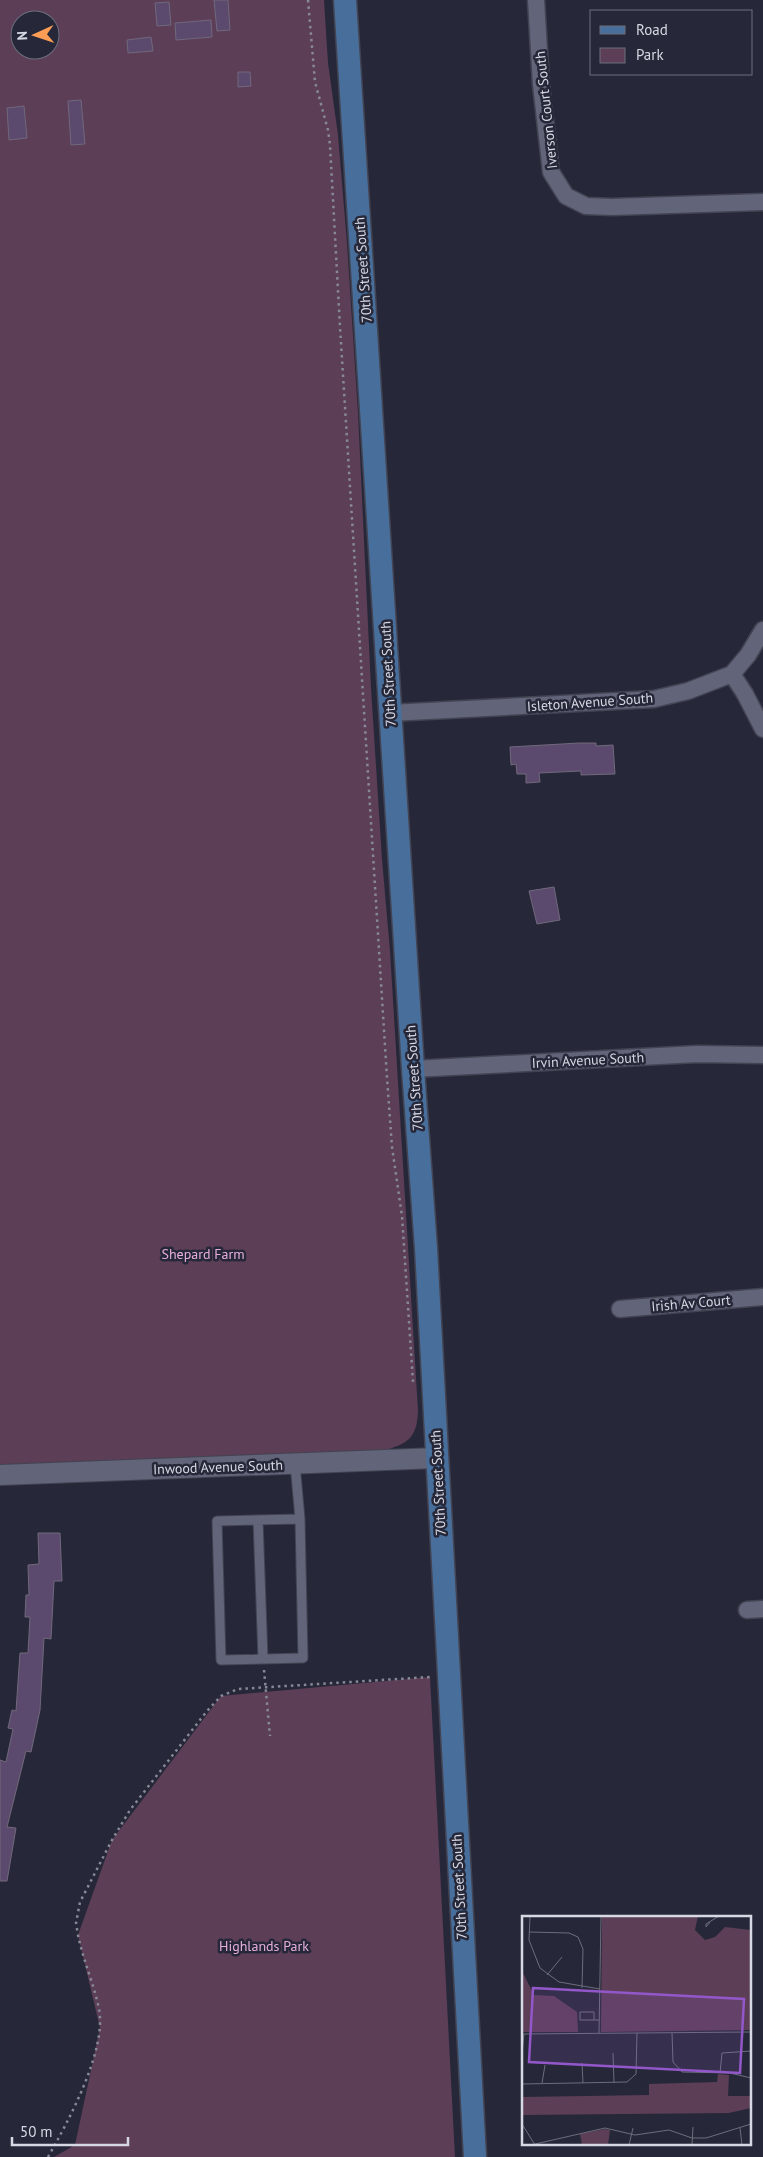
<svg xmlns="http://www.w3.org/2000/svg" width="763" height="2157" font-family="'PT Sans',sans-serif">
  <rect width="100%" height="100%" fill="#262839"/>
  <path fill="#5c3e57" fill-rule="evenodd" d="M 0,0 L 324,0 L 328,63 L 338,135 L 347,243 L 358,413 L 371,688 L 382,859 L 390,951 L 418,1411 C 417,1439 407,1444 382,1451 L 0,1466 ZM 20,20 L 50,20 L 50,50 L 20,50 Z
    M 430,1677 L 455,2157 L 54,2157 L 75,2145 L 100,2028 L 78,1935 L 112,1840 L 221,1696 Z"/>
  <path fill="#5b4a6d" stroke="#71687c" d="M 214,0 L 228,0 L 230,30 L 217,31 Z
    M 169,2 L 171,25 L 157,26 L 155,3 Z
    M 211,20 L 212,37 L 176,40 L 175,23 Z
    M 151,37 L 153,51 L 128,53 L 127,40 Z
    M 238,72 L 250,72 L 251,86 L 238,87 Z
    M 81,100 L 85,144 L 71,145 L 68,101 Z
    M 24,106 L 27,138 L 9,140 L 7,108 Z
    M 579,743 L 596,743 L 596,746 L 613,745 L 615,774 L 581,775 L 581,771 L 539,773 L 540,782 L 526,783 L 526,774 L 517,774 L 516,764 L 511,765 L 510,747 Z
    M 554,887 L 560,920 L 537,924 L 529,891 Z
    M 38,1533 L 60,1533 L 62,1581 L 54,1581 L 51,1639 L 44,1638 L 40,1710 L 31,1752 L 26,1751 L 7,1827 L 16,1828 L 7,1881 L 0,1881 L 0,1760 L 6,1762 L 13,1729 L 8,1728 L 12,1710 L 16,1711 L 20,1653 L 28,1653 L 30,1617 L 25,1617 L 26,1595 L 29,1595 L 28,1565 L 39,1564 Z"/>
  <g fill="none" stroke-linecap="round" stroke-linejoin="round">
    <defs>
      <path id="service" d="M 295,1464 L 300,1519 L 303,1658 L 221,1660 L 217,1521 L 300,1519
        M 258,1520 L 263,1659"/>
      <path id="minor" d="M 536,0 L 541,84 L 551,172 L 566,196 L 586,206 L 612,207 L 763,202
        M 732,674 L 745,694 L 763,729
        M 390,713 L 654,699 L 688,691 L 732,674 L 748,655 L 763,630
        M 413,1069 L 697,1054 L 763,1055
        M 620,1309 L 763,1297
        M 747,1610 L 763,1609"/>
      <path id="tertiary" d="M 0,1475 L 437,1458"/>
      <path id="secondary" d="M 345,0 L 413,1069 L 426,1248 L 475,2157"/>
    </defs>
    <use href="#service" stroke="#434453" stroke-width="11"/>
    <use href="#minor" stroke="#434453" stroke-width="19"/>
    <use href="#tertiary" stroke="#434453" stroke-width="22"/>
    <use href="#secondary" stroke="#434453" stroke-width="25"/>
    <path stroke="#878997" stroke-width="2.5" stroke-dasharray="2.5 4" stroke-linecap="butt" d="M 308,0 L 315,82 L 328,130 L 330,145 L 340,327 L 387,1078 L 392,1147 L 402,1216 L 413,1382
      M 264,1670 L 270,1736
      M 48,2157 C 68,2122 107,2050 99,2009 C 94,1984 83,1960 78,1935 L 76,1923 L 80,1902 L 112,1840 L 130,1810 L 207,1711 L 221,1696 L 238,1689 L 430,1677"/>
    <use href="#service" stroke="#626579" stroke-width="9"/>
    <use href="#minor" stroke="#626579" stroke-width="16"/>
    <use href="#tertiary" stroke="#626579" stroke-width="20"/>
    <use href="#secondary" stroke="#486f9b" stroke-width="22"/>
  </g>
  <g text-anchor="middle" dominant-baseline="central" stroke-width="5" stroke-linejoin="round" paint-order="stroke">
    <g font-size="14" fill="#d6d8e4" stroke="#262839">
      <text transform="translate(546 110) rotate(-96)">Iverson Court South</text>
      <text transform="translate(363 270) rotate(-94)">70th Street South</text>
      <text transform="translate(388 674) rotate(-93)">70th Street South</text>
      <text transform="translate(590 702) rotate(-4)">Isleton Avenue South</text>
      <text transform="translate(588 1060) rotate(-3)">Irvin Avenue South</text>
      <text transform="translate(414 1078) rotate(-94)">70th Street South</text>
      <text transform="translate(691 1303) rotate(-5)">Irish Av Court</text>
      <text transform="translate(218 1467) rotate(-2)">Inwood Avenue South</text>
      <text transform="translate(438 1483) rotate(-93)">70th Street South</text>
      <text transform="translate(459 1887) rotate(-93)">70th Street South</text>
    </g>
    <g font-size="14" fill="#e8afdd" stroke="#262839">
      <text x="203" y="1254">Shepard Farm</text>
      <text x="264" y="1946">Highlands Park</text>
    </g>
  </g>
  <g transform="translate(522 1916)">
    <rect width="229" height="229" fill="#262839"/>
    <path d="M 80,0 L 176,0 L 173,14 L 183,24 L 193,21 L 203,11 L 229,14 L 229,114 L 79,116 ZM 0,55 L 12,79 L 32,80 L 55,96 L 56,116 L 0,116 ZM 196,158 L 207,159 L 206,180 L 229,180 L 229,192 L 207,197 L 0,199 L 0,181 L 127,179 L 127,168 L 195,166 ZM 83,213 L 88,214 L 86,229 L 60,229 L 58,218 Z" fill="#5c3e57"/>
    <path fill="none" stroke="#6c6e7d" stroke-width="1" d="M 8,0 L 7,24 L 18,52 L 37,66 L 78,73M 188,6 L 184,11 L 184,8 L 197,0M 7,16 L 47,17 L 56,21 L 61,33 L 60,72M 25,59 L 40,41M 72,104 L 72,96 L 58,96 L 58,104 L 77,104M 77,117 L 79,0M 150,117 L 151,146 L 160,156 L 208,157 L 229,162M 0,118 L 229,116M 0,136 L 2,118M 91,137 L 92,167M 60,147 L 61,167M 198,157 L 200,137 L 229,135M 20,167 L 23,149M 0,168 L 105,166 L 114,158 L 115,117M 0,208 L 13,229M 218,212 L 220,229M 9,229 L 83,212 L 113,219 L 147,214 L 170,222 L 184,222 L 229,208M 107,229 L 111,212M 170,229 L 171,211"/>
    <path fill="#9257c8" fill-opacity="0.15" stroke="#9257c8" stroke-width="2.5" d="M 11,72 L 222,83 L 218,157 L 7,146 Z"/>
    <rect width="229" height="229" fill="none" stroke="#d6d8e4" stroke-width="2.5"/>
  </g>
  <rect x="590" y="10" width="162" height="65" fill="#262839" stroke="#6c6e7d"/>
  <rect x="600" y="26" width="25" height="8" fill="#486f9b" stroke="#6c6e7d"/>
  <text x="636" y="35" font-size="15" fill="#d6d8e4">Road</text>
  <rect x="600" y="48" width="25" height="15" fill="#5c3e57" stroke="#6c6e7d"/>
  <text x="636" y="60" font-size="15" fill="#d6d8e4">Park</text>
  <g transform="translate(35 35) rotate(267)"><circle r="24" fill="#262839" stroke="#6c6e7d"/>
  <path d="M0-4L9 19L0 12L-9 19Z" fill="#fd9d55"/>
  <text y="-8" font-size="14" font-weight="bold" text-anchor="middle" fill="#d6d8e4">N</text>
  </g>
  <path d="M12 2137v8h116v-8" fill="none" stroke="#d6d8e4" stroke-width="2.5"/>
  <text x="20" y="2137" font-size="15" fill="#d6d8e4" stroke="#262839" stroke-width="4" paint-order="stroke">50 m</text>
</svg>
